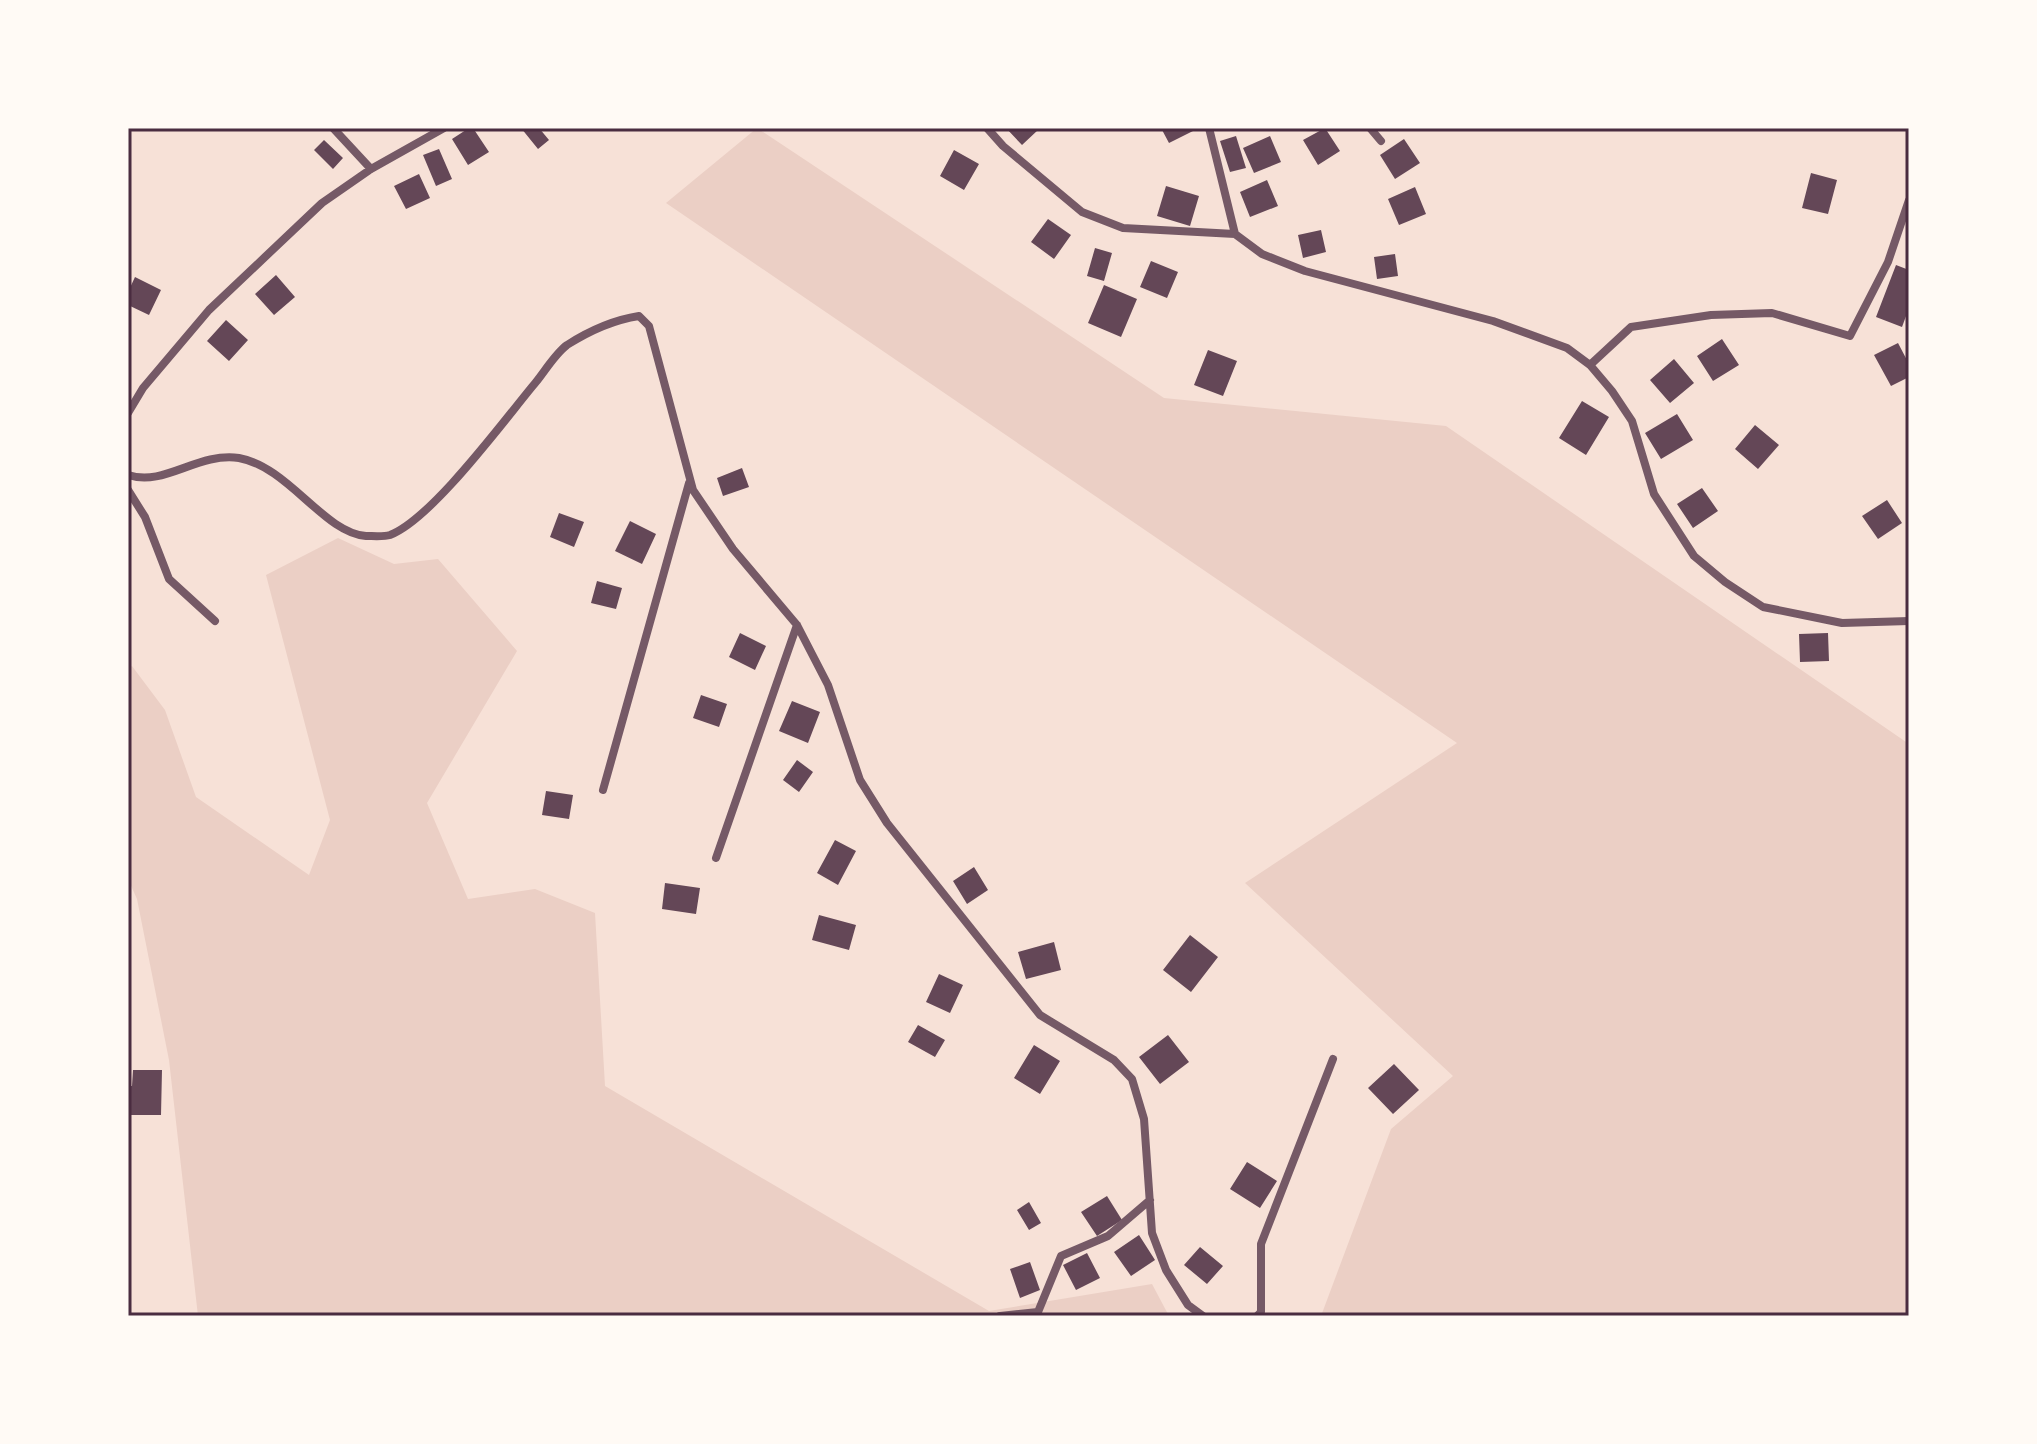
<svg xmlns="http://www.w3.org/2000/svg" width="2037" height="1444" font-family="'Nunito Sans',sans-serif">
  <rect width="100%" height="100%" fill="#f7e1d7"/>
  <path fill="#ebcfc5" d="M 757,128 L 1164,398 L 1446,426 L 1909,744 L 1909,1316 L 1321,1316 L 1391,1129 L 1453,1076 L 1245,883 L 1457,743 L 666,203 Z
    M 338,538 L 394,564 L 438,559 L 517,651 L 427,803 L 468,899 L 535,889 L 595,913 L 605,1086 L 989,1311 L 1152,1284 L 1169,1316 L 198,1316 L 169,1060 L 137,899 L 128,879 L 128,668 L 132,666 L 165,710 L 196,797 L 309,875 L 330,820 L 266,575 Z"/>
  <path fill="#644757" d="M 469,128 L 473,128 L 489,152 L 468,165 L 452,139 Z
    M 521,128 L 539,128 L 549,140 L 538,149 Z
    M 1006,128 L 1037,128 L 1038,130 L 1022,145 Z
    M 1161,128 L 1199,128 L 1169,143 Z
    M 1325,128 L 1340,151 L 1318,165 L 1303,140 Z
    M 1236,136 L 1246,168 L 1230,172 L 1220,141 Z
    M 1270,136 L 1281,162 L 1254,173 L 1243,148 Z
    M 1404,139 L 1420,163 L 1395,179 L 1380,155 Z
    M 324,140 L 343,158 L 333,169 L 314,150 Z
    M 439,149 L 452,179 L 436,186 L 423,155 Z
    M 954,150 L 979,164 L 964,190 L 940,176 Z
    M 1811,173 L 1837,180 L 1828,214 L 1802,208 Z
    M 419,174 L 430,198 L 406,209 L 394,186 Z
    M 1267,180 L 1278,206 L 1250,217 L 1240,192 Z
    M 1166,186 L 1199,196 L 1190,226 L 1157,216 Z
    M 1415,187 L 1426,214 L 1399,225 L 1388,199 Z
    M 1048,219 L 1071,235 L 1054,259 L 1031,242 Z
    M 1321,230 L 1326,252 L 1303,258 L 1298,235 Z
    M 1095,248 L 1112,253 L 1104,281 L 1087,276 Z
    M 1395,254 L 1398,276 L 1377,279 L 1374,257 Z
    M 1151,261 L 1178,272 L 1167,298 L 1140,287 Z
    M 1896,265 L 1909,270 L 1909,308 L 1902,327 L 1876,317 Z
    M 276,275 L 295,297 L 274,315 L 255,294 Z
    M 135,277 L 161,290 L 149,315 L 128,305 L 128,292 Z
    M 1104,285 L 1137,299 L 1121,337 L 1088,323 Z
    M 226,320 L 248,340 L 229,361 L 207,341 Z
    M 1722,339 L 1739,365 L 1713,381 L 1697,356 Z
    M 1898,343 L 1909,364 L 1909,377 L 1891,386 L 1874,355 Z
    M 1208,350 L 1237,361 L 1223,396 L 1194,385 Z
    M 1674,359 L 1694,383 L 1670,403 L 1650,380 Z
    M 1582,401 L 1609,417 L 1586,455 L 1559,438 Z
    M 1677,414 L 1693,440 L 1661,459 L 1645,433 Z
    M 1755,425 L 1779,445 L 1758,469 L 1735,449 Z
    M 742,468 L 749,487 L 723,496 L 717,478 Z
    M 1702,488 L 1718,511 L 1693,528 L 1677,504 Z
    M 1887,500 L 1902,523 L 1878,539 L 1862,516 Z
    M 559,513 L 584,522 L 574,547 L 550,537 Z
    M 630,521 L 656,534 L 642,564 L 615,551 Z
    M 597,581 L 622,588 L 616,609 L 591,603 Z
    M 740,633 L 766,646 L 755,670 L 729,657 Z
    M 1828,633 L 1829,661 L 1800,662 L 1799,634 Z
    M 701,695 L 727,704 L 719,727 L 693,718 Z
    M 792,701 L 820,712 L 808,743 L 779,731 Z
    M 797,760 L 813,772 L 799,792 L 783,780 Z
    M 546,791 L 573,795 L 569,819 L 542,815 Z
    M 835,840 L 856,851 L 838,885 L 817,873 Z
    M 974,867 L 988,890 L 967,904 L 953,881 Z
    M 665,883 L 700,888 L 696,914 L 662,909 Z
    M 819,915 L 856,925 L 849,950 L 812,940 Z
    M 1190,935 L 1218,957 L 1191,992 L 1163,970 Z
    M 1054,942 L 1061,970 L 1026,979 L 1018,952 Z
    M 939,974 L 963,985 L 950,1013 L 926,1002 Z
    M 918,1025 L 945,1040 L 935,1057 L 908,1042 Z
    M 1168,1035 L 1189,1062 L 1160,1084 L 1139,1057 Z
    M 1034,1045 L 1060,1061 L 1040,1094 L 1014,1078 Z
    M 1394,1064 L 1419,1090 L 1393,1114 L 1368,1088 Z
    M 133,1070 L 162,1070 L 161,1115 L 128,1115 L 128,1086 L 132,1086 Z
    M 1247,1162 L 1277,1181 L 1260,1208 L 1230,1189 Z
    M 1107,1196 L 1122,1220 L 1097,1236 L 1081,1212 Z
    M 1029,1202 L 1041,1223 L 1029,1230 L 1017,1210 Z
    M 1139,1235 L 1155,1260 L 1131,1276 L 1114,1252 Z
    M 1200,1247 L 1223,1266 L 1207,1284 L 1184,1265 Z
    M 1087,1253 L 1100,1278 L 1076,1290 L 1063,1265 Z
    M 1030,1262 L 1040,1290 L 1020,1298 L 1010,1269 Z"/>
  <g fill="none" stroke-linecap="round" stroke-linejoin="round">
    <path stroke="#755966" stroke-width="8" d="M 333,128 L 371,169
      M 987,128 L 1003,146 L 1082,212 L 1123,228 L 1235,234 L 1262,254 L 1305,271 L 1493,321 L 1567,348 L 1590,365 L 1612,391 L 1632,421 L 1654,494 L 1694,556 L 1725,582 L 1763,607 L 1842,623 L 1909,621
      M 1209,128 L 1235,234
      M 1370,128 L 1381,141
      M 1590,365 L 1631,327 L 1711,315 L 1772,313 L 1850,336 L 1888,262 L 1909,200
      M 128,413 L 143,388 L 209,310 L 322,203 L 371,169 L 444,128
      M 128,475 C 165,487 197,452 239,458 C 289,467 324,533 366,536 C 373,536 384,537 390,535 C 432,519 505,419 536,382 C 545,371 555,354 567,345 C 589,331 613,320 639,316 L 649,326 L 693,490 L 733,549 L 797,625 L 828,685 L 860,780 L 887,823 L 1040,1015 L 1114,1060 L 1132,1079 L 1144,1119 L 1152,1233 L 1166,1270 L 1188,1305 L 1203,1316
      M 128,490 L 145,517 L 169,579 L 215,621
      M 603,790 L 689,483
      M 716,858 L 797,625
      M 1000,1316 L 1038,1312 L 1061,1256 L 1108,1236 L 1150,1200
      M 1257,1316 L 1261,1312 L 1261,1244 L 1333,1059"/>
  </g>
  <rect width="2037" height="1444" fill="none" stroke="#fffaf5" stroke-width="260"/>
  <rect x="130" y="130" width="1777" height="1184" fill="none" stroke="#4a2c40" stroke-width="3"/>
</svg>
